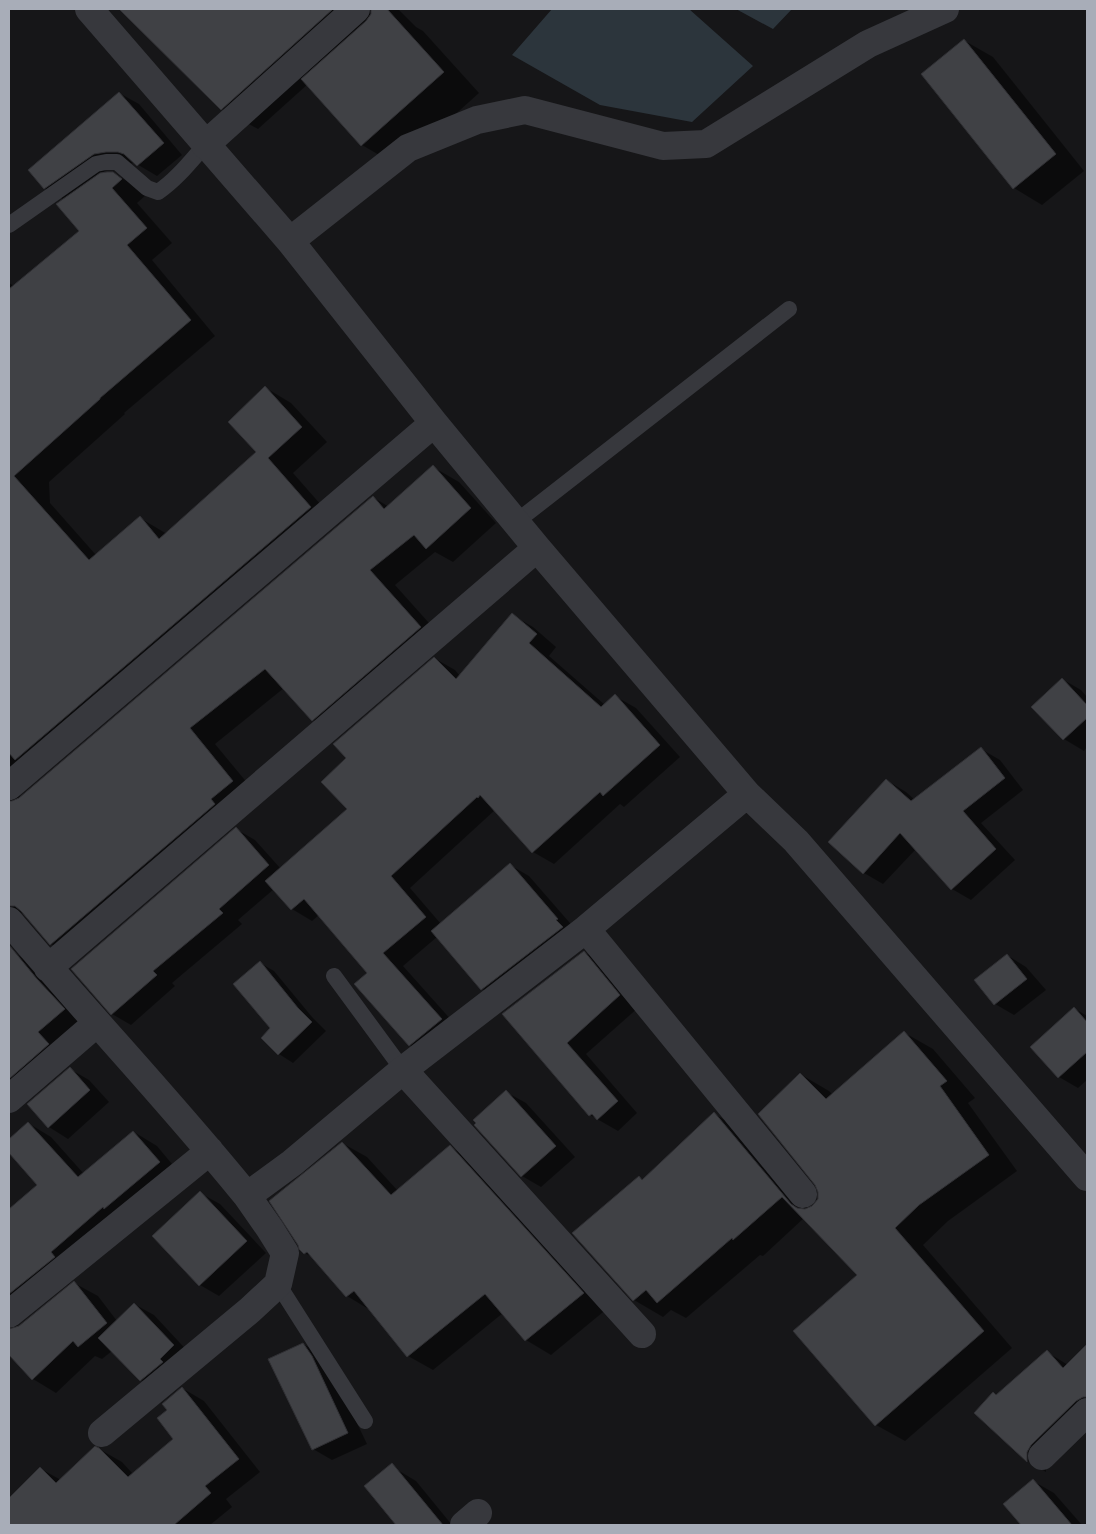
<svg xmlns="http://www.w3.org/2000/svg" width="1096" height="1534" font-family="'Noto Sans',sans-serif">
  <rect width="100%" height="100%" fill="#161618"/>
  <path fill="#2c353c" d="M 552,9 L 689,9 L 753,66 L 692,122 L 600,105 L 512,55 Z
    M 736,9 L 792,9 L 773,29 Z"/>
  <path fill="#0007" d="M 121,9 L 398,9 L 416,27 L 423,31 L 479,93 L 398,166 L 362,145 L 308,84 L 258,129 L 222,109 Z
    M 965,41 L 993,57 L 1084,171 L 1042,205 L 1014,188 Z
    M 119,93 L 139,104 L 182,155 L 157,176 L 135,163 L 113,165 L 99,175 L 113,173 L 139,188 L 146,195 L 137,203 L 172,243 L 152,260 L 215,336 L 124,413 L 125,414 L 49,482 L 50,503 L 96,555 L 140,518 L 167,534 L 258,452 L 266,388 L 291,403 L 327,442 L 293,473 L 336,522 L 25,789 L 20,795 L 19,799 L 373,497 L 389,507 L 433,467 L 459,482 L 496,523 L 453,562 L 435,552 L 395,585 L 446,642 L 339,734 L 313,720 L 284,688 L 215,744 L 258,796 L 77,959 L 51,944 L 27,916 L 16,910 L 9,915 L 9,283 L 14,286 L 80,231 L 65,200 L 44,188 Z
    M 512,615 L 533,627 L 556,647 L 549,656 L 605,705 L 615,696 L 636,708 L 680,757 L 624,807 L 620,804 L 554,864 L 533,852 L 495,810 L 410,888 L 441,924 L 510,865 L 529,876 L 576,930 L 501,1000 L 482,989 L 437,937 L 403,966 L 462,1032 L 430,1057 L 410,1045 L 368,973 L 319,915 L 312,921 L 292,909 L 274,889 L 238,920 L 242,924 L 172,983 L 175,986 L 131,1025 L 112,1014 L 236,829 L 255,840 L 281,869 L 349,809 L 348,758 L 434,658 L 455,670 L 460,676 Z
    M 1062,679 L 1081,690 L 1087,697 L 1087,747 L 1084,751 L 1064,739 L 1033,707 Z
    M 981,749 L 1000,760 L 1023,790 L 981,823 L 1015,860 L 971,900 L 952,889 L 916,849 L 883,884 L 864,873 L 886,780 L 906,792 L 915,800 Z
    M 584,952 L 603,963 L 639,1007 L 586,1054 L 637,1113 L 618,1131 L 590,1115 L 503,1014 Z
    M 15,954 L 33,964 L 82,1020 L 9,1099 L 9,958 Z
    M 1007,955 L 1026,967 L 1046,990 L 1014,1015 L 995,1004 L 976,980 Z
    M 260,963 L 274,971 L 312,1017 L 326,1031 L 293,1063 L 279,1054 L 262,1038 L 272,1028 Z
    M 1074,1008 L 1087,1016 L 1087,1080 L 1078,1088 L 1059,1077 Z
    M 905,1033 L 933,1049 L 975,1098 L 968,1103 L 1017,1171 L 948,1221 L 923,1245 L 1012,1348 L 905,1441 L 876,1425 L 859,1275 L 804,1218 L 763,1256 L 760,1255 L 686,1318 L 671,1310 L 663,1317 L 634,1300 L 639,1178 L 643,1180 L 714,1114 L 743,1130 L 809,1209 L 819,1200 L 820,1192 L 800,1074 L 829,1091 L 833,1095 Z
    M 70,1069 L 89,1080 L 109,1102 L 68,1139 L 49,1127 L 28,1105 Z
    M 506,1092 L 526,1103 L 575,1157 L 541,1187 L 522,1176 L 478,1124 Z
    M 28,1123 L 51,1137 L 84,1174 L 134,1132 L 157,1146 L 182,1176 L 18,1321 L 17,1328 L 74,1283 L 98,1296 L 117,1321 L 134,1304 L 154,1315 L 193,1357 L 160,1391 L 141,1380 L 112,1351 L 102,1359 L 95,1356 L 56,1393 L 33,1379 L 9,1353 L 9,1211 L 39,1185 L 9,1151 L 9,1140 Z
    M 342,1143 L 367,1157 L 398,1191 L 450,1147 L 475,1161 L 608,1308 L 551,1355 L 526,1340 L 503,1313 L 433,1370 L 408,1356 L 370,1310 L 347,1296 L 315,1259 L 305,1253 Z
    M 200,1193 L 220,1204 L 266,1253 L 219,1296 L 200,1285 Z
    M 303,1344 L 323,1355 L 331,1369 L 367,1444 L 332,1460 L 313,1449 Z
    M 1087,1345 L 1087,1420 L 1046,1464 L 1046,1472 L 1028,1461 L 975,1413 L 997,1396 L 1047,1352 L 1068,1365 Z
    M 182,1388 L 204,1401 L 260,1472 L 226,1499 L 232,1507 L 210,1525 L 9,1525 L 9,1500 L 41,1469 L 61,1480 L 99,1449 L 122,1462 L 133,1474 L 175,1439 L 169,1410 Z
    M 396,1469 L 416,1481 L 452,1525 L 398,1525 L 366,1486 Z
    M 1033,1481 L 1054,1493 L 1082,1525 L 1023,1525 L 1005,1505 Z"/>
  <path fill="#404145" stroke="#303034" d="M 119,9 L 333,9 L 221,110 Z
    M 371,9 L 387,9 L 444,72 L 361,146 L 301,79 L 366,21 L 371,14 Z
    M 964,39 L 1056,154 L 1013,189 L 921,74 Z
    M 119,92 L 164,143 L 137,166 L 124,154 L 118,152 L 106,152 L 94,154 L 44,189 L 28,170 Z
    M 107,172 L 113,172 L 122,179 L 112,188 L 147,228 L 127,245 L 191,320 L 100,398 L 100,399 L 14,476 L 89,560 L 140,516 L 159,539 L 256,452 L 228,422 L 265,386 L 302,427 L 268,458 L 311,507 L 15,760 L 9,753 L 9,289 L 79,231 L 56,204 L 100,173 Z
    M 433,465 L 471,508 L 426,549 L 414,535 L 370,570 L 421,627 L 312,721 L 265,669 L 190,728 L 233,781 L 211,799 L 215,804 L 50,945 L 21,911 L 15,906 L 9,906 L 9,801 L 12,801 L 19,798 L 373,496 L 384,509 Z
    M 512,613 L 537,634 L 529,643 L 601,707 L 615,694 L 660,745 L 603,796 L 600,792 L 532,853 L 480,795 L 478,798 L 477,797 L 391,876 L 426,917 L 383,953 L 442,1019 L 409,1046 L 354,984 L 367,973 L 304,899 L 291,910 L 265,881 L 347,809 L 321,782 L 346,758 L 333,744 L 434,657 L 456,679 Z
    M 1062,678 L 1087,705 L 1087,718 L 1063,740 L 1031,707 Z
    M 981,747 L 1005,778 L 963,811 L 996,849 L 951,890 L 900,833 L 863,874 L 828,842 L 886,779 L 911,801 Z
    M 236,827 L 269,865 L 219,909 L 223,913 L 153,971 L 157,975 L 111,1015 L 71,969 Z
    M 510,863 L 558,919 L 556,920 L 563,927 L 481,990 L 431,931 Z
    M 9,945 L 37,979 L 65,1009 L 38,1032 L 49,1044 L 9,1079 Z
    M 584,951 L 620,995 L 567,1043 L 618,1101 L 597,1120 L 592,1114 L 589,1116 L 502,1014 Z
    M 1007,954 L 1027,979 L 994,1005 L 974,980 Z
    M 260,961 L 298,1008 L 312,1022 L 278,1055 L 261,1038 L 270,1028 L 233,984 Z
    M 1074,1007 L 1087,1022 L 1087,1052 L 1058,1078 L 1030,1047 Z
    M 904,1031 L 947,1081 L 940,1086 L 989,1155 L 919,1205 L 895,1228 L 984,1331 L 875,1426 L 793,1331 L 857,1275 L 782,1197 L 733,1240 L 732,1238 L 657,1303 L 646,1290 L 633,1301 L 572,1233 L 639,1176 L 642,1180 L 714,1112 L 791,1204 L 797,1208 L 805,1209 L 812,1206 L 818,1199 L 818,1192 L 815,1185 L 758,1114 L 800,1073 L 826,1099 Z
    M 70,1067 L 90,1090 L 48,1128 L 27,1104 Z
    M 506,1090 L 556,1146 L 521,1177 L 474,1125 L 476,1123 L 473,1120 Z
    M 28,1122 L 78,1177 L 133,1131 L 160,1162 L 104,1209 L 103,1207 L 51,1252 L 55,1257 L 9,1294 L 9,1209 L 37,1185 L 9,1153 L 9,1139 Z
    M 342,1142 L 391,1195 L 450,1145 L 584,1293 L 525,1341 L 485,1294 L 407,1357 L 354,1291 L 346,1297 L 307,1252 L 304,1254 L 299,1249 L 298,1245 L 269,1201 Z
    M 200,1191 L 247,1241 L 199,1286 L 152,1236 Z
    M 74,1281 L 107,1323 L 78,1347 L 73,1341 L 32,1380 L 9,1355 L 9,1329 L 19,1326 Z
    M 134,1303 L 174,1345 L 160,1359 L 163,1362 L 140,1381 L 98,1338 Z
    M 303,1343 L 312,1356 L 348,1433 L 312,1450 L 268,1359 Z
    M 1087,1344 L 1087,1397 L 1083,1397 L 1076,1401 L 1031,1445 L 1027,1452 L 1027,1462 L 974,1413 L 993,1392 L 996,1395 L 1047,1350 L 1063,1368 Z
    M 182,1387 L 239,1459 L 205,1486 L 211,1493 L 174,1525 L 9,1525 L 9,1498 L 40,1467 L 56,1483 L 95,1446 L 99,1448 L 128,1477 L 173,1439 L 157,1418 L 167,1410 L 162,1404 Z
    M 392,1463 L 443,1525 L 396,1525 L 364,1486 Z
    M 1033,1479 L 1072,1525 L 1021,1525 L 1003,1504 Z"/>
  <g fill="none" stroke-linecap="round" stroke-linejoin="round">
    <path stroke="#37383d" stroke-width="16" d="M 9,225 L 96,164 L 106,162 L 117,162 L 147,188 L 158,192 C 176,180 190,162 205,145
      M 516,522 L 789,309
      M 334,976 L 403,1070
      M 278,1284 L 365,1421"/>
    <path stroke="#37383d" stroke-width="28" d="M 89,9 L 290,241 L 434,423 L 537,548 L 747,794 L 796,841 L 1087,1177
      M 205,145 L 356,9
      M 290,241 L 408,148 L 477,120 L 525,110 L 663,146 L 706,144 L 868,44 L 945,9
      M 9,786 L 434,423
      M 9,921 C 87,1014 171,1102 247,1196 L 292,1163 L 403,1070 L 586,929 L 747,794
      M 586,929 L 803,1194
      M 48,968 L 537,548
      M 403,1070 L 642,1334
      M 9,1099 L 97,1023
      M 9,1314 L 210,1151
      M 102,1433 L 250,1310 L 278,1284 L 285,1253 L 270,1229 L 247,1196
      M 1042,1456 L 1087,1412
      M 464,1525 L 478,1513"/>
  </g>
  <rect width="1096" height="1534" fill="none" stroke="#a8adb8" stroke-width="20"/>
</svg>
